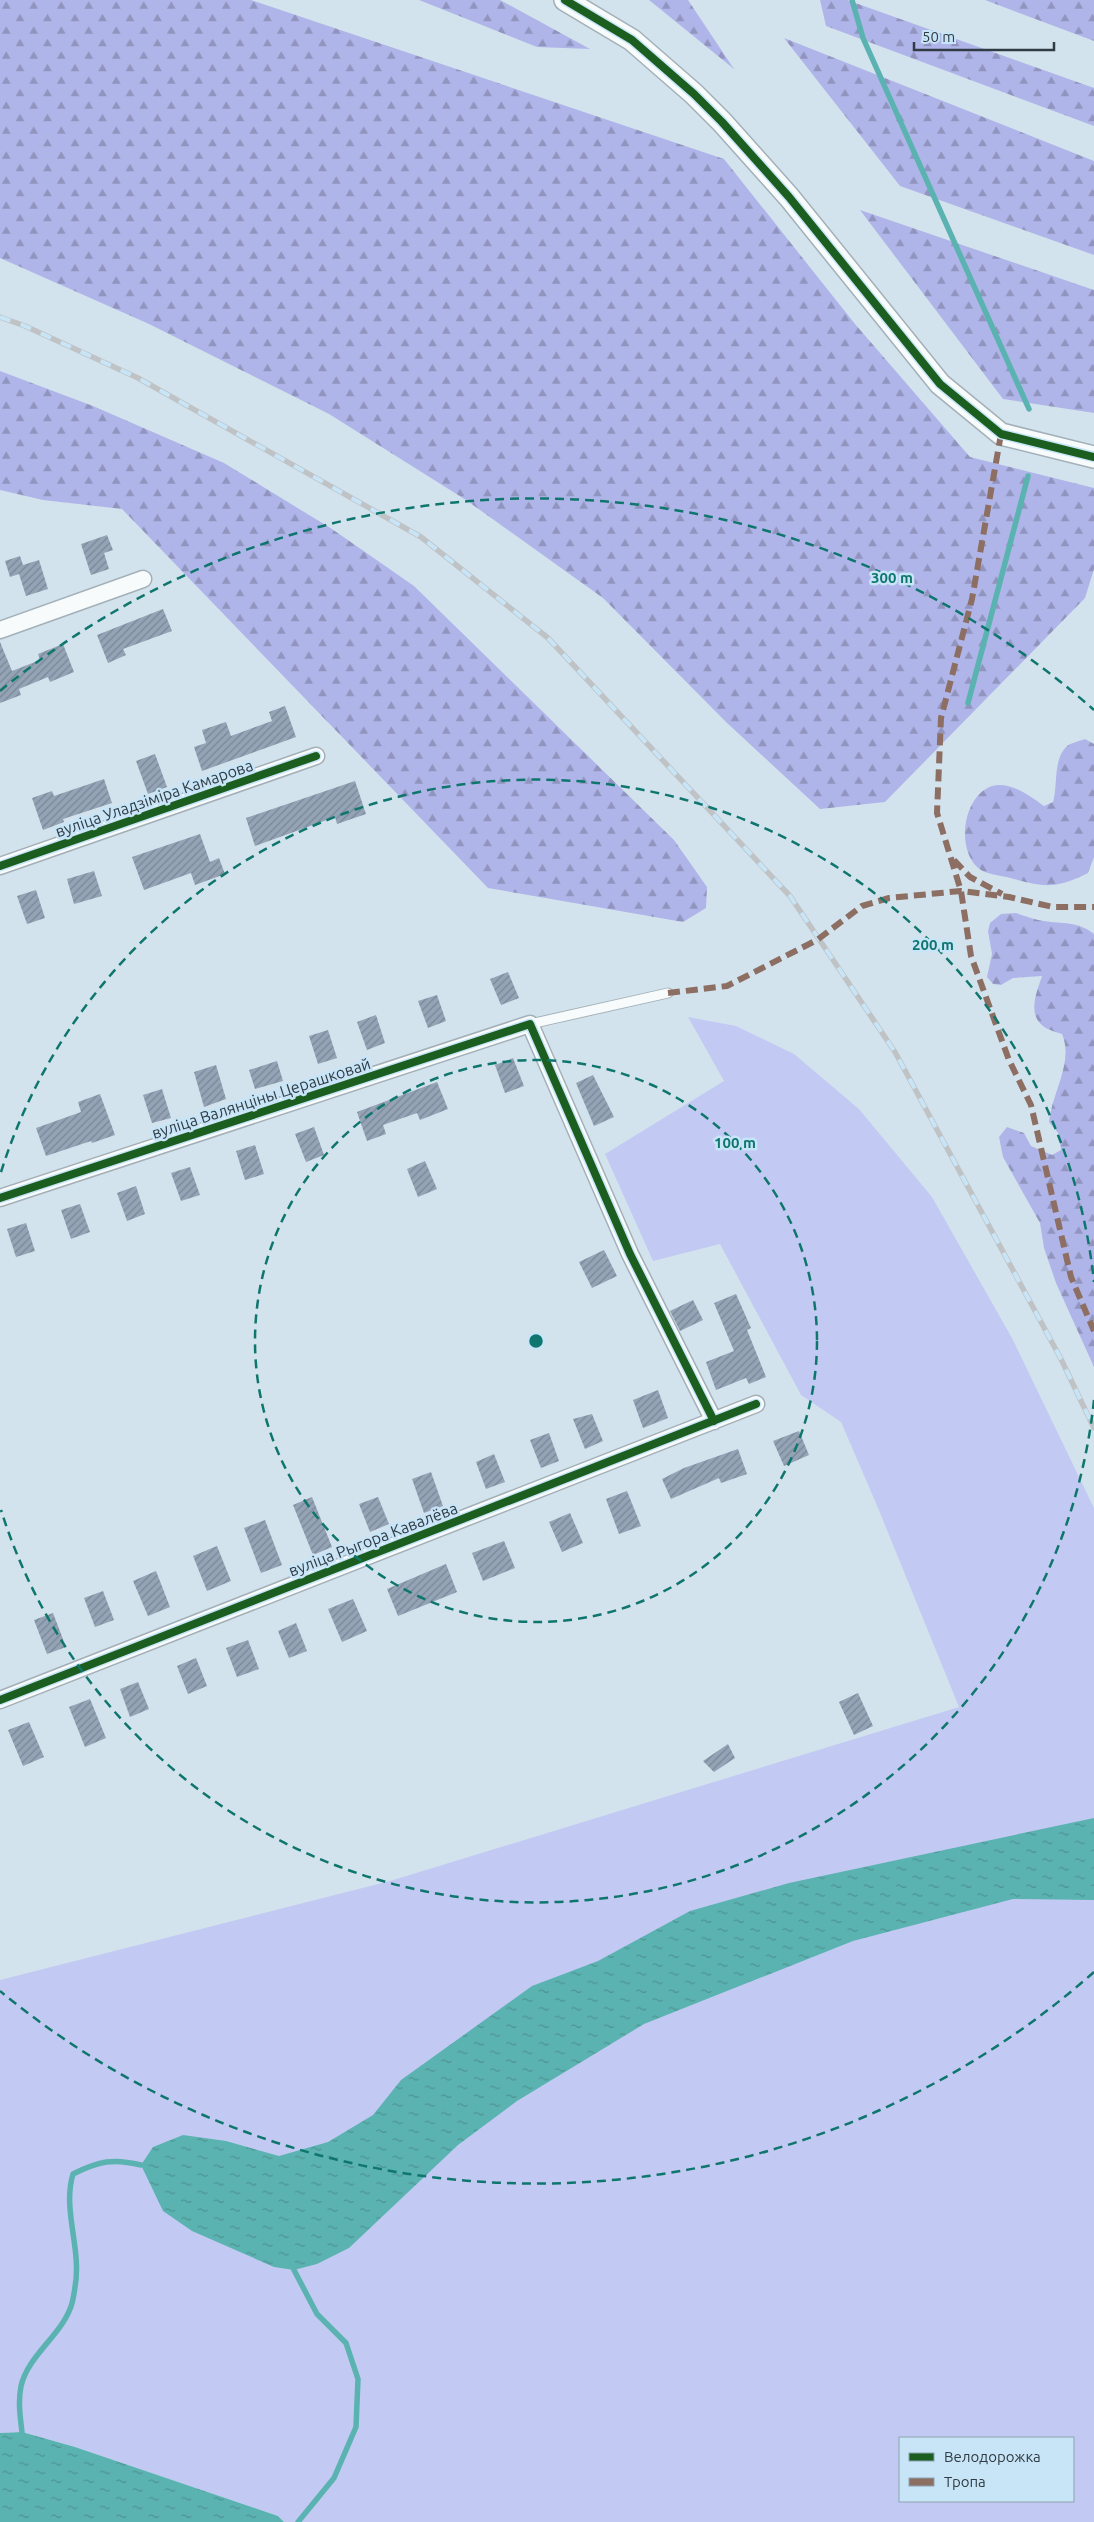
<svg xmlns="http://www.w3.org/2000/svg" width="1094" height="2522" font-family="Ubuntu,sans-serif">
  <defs>
    <pattern id="forest-firs" width="22" height="20" patternUnits="userSpaceOnUse" patternTransform="scale(1.25)"><rect width="22" height="20" fill="#b0b5e9"/><path d="M5 1l3.5 6h-7zM16 11l3.5 6h-7z" fill="#9094be"/></pattern>
    <pattern id="water-ripples" width="26" height="14" patternUnits="userSpaceOnUse" patternTransform="scale(1.25)"><rect width="26" height="14" fill="#5bb3b1"/><path d="M2 4q2-2 4 0t4 0M15 11q2-2 4 0t4 0" fill="none" stroke="#4c9392"/></pattern>
    <pattern id="building-hatch" width="6" height="6" patternUnits="userSpaceOnUse" patternTransform="scale(1.25)"><rect width="6" height="6" fill="#94a4b6"/><path d="M-1 1l2-2M0 6l6-6M5 7l2-2" fill="none" stroke="#798796"/></pattern>
  </defs>
  <rect width="100%" height="100%" fill="#d3e3ed"/>
  <path fill="#c2caf3" fill-rule="evenodd" d="M 688,1017 L 736,1026 L 794,1054 L 859,1109 L 932,1197 L 1012,1338 L 1094,1508 L 1094,2522 L 284,2522 L 278,2516 L 75,2447 L 22,2432 L 0,2433 L 0,1980 L 390,1881 L 959,1707 L 878,1508 L 841,1422 L 801,1395 L 720,1244 L 653,1261 L 605,1154 L 724,1081 ZM 900,2438 L 1073,2438 L 1073,2501 L 900,2501 Z"/>
  <path fill="url(#forest-firs)" d="M 0,0 L 251,0 L 724,159 L 855,324 L 970,457 L 1094,488 L 1094,569 L 1085,598 L 885,802 L 820,809 L 726,722 L 603,598 L 466,500 L 329,414 L 149,324 L 0,258 Z
    M 419,0 L 500,0 L 590,49 L 537,47 Z
    M 649,0 L 688,0 L 734,69 Z
    M 820,0 L 847,0 L 1094,88 L 1094,126 L 826,26 Z
    M 985,0 L 1094,0 L 1094,41 Z
    M 784,38 L 1094,161 L 1094,255 L 900,186 Z
    M 860,210 L 1094,290 L 1094,413 L 1003,399 Z
    M 0,371 L 93,406 L 224,463 L 332,529 L 414,586 L 674,840 L 707,887 L 706,908 L 683,922 L 488,888 L 122,509 L 43,500 L 0,490 Z
    M 1085,739 L 1094,744 L 1094,857 L 1088,873 C 1058,888 1046,888 1014,879 C 1005,876 989,875 981,870 C 955,853 962,796 992,786 C 1010,781 1031,796 1044,806 L 1053,802 C 1058,785 1053,760 1066,747 C 1070,743 1080,741 1085,739 Z
    M 1016,913 C 1025,916 1035,920 1044,921 C 1063,924 1078,921 1094,934 L 1094,1367 L 1056,1283 L 1044,1248 L 1040,1223 L 1003,1157 L 999,1137 L 1007,1127 L 1024,1133 L 1031,1146 L 1052,1155 L 1061,1150 L 1059,1134 L 1049,1122 C 1052,1092 1074,1062 1062,1034 C 1056,1032 1048,1030 1043,1026 C 1027,1014 1037,991 1042,976 L 1013,978 L 1001,985 L 993,984 L 987,977 L 992,954 L 988,931 L 990,923 L 1001,914 Z"/>
  <path fill="url(#water-ripples)" d="M 1094,1818 L 1094,1900 L 1013,1899 L 853,1941 L 644,2024 L 517,2101 L 458,2145 L 349,2248 L 317,2264 L 294,2270 L 274,2267 L 192,2231 L 163,2211 L 141,2165 L 153,2147 L 183,2135 L 226,2141 L 279,2156 L 328,2142 L 373,2115 L 401,2080 L 532,1986 L 598,1961 L 690,1911 L 789,1883 Z
    M 22,2432 L 75,2447 L 278,2516 L 284,2522 L 0,2522 L 0,2433 Z"/>
  <g fill="none" stroke-linecap="round" stroke-linejoin="round">
    <path stroke="#5bb3b1" stroke-width="5.5" d="M 852,0 L 863,38 L 1029,409
      M 968,703 L 1028,476
      M 294,2270 L 317,2314 L 346,2343 L 358,2379 L 356,2427 L 334,2478 L 298,2522
      M 22,2432 C 20,2416 18,2402 21,2386 C 28,2356 59,2337 70,2309 C 73,2303 74,2294 75,2287 C 82,2249 62,2210 73,2174 C 99,2161 113,2158 141,2165"/>
  </g>
  <path fill="url(#building-hatch)" d="M 107,535 L 113,550 L 104,553 L 109,569 L 91,575 L 81,544 Z
    M 20,556 L 23,565 L 39,560 L 48,589 L 26,596 L 19,574 L 10,577 L 5,561 Z
    M 163,609 L 172,631 L 123,649 L 126,655 L 108,663 L 97,635 Z
    M 0,642 L 12,671 L 40,660 L 38,654 L 63,644 L 74,672 L 50,682 L 48,677 L 19,689 L 21,695 L 0,703 Z
    M 285,706 L 296,737 L 202,771 L 194,747 L 206,743 L 202,730 L 226,722 L 231,736 L 272,721 L 269,712 Z
    M 155,754 L 167,787 L 148,794 L 136,761 Z
    M 104,779 L 112,803 L 63,819 L 64,822 L 43,830 L 32,798 L 52,791 L 54,796 Z
    M 355,781 L 366,814 L 337,824 L 335,817 L 255,846 L 246,818 Z
    M 200,834 L 210,862 L 219,858 L 225,874 L 195,885 L 191,873 L 144,890 L 132,857 Z
    M 94,871 L 102,896 L 74,904 L 67,879 Z
    M 36,890 L 45,918 L 27,924 L 17,896 Z
    M 508,972 L 519,998 L 501,1005 L 490,979 Z
    M 437,995 L 446,1021 L 428,1028 L 418,1001 Z
    M 376,1015 L 385,1043 L 367,1050 L 357,1022 Z
    M 328,1030 L 337,1058 L 318,1064 L 309,1036 Z
    M 513,1058 L 524,1086 L 505,1093 L 495,1065 Z
    M 277,1061 L 283,1081 L 255,1089 L 249,1070 Z
    M 216,1065 L 226,1099 L 204,1107 L 194,1072 Z
    M 593,1075 L 614,1117 L 594,1126 L 576,1083 Z
    M 437,1082 L 448,1109 L 420,1120 L 417,1113 L 383,1125 L 386,1134 L 367,1141 L 357,1112 Z
    M 162,1089 L 171,1118 L 152,1123 L 143,1095 Z
    M 100,1094 L 115,1135 L 92,1143 L 91,1141 L 46,1156 L 36,1128 L 81,1112 L 78,1102 Z
    M 314,1127 L 324,1155 L 306,1162 L 295,1134 Z
    M 255,1145 L 264,1174 L 245,1180 L 236,1151 Z
    M 425,1161 L 437,1189 L 418,1197 L 407,1169 Z
    M 190,1167 L 200,1195 L 181,1201 L 171,1173 Z
    M 136,1186 L 145,1214 L 127,1221 L 117,1193 Z
    M 80,1204 L 90,1232 L 71,1239 L 61,1210 Z
    M 26,1223 L 35,1251 L 16,1257 L 7,1229 Z
    M 604,1250 L 617,1276 L 592,1288 L 579,1262 Z
    M 736,1294 L 751,1328 L 747,1330 L 766,1377 L 749,1384 L 746,1378 L 716,1390 L 706,1362 L 734,1351 L 714,1303 Z
    M 693,1300 L 703,1320 L 680,1331 L 670,1311 Z
    M 658,1390 L 668,1418 L 643,1428 L 633,1400 Z
    M 592,1414 L 603,1441 L 585,1449 L 573,1419 Z
    M 799,1431 L 809,1455 L 784,1466 L 773,1441 Z
    M 549,1433 L 559,1461 L 541,1468 L 530,1440 Z
    M 738,1449 L 747,1474 L 721,1483 L 719,1478 L 671,1499 L 662,1479 L 684,1468 Z
    M 494,1454 L 505,1482 L 486,1489 L 476,1462 Z
    M 431,1472 L 443,1506 L 424,1513 L 412,1479 Z
    M 627,1491 L 641,1526 L 619,1534 L 606,1499 Z
    M 312,1497 L 332,1547 L 313,1555 L 293,1505 Z
    M 378,1497 L 389,1524 L 370,1532 L 359,1504 Z
    M 570,1513 L 583,1543 L 562,1552 L 549,1522 Z
    M 265,1520 L 282,1565 L 261,1573 L 244,1528 Z
    M 504,1541 L 515,1568 L 483,1581 L 472,1553 Z
    M 217,1546 L 231,1581 L 207,1591 L 193,1556 Z
    M 446,1564 L 457,1592 L 398,1616 L 387,1589 Z
    M 156,1571 L 170,1607 L 148,1616 L 133,1581 Z
    M 103,1591 L 114,1620 L 95,1627 L 84,1598 Z
    M 353,1599 L 367,1631 L 342,1642 L 328,1609 Z
    M 53,1613 L 66,1647 L 47,1654 L 34,1620 Z
    M 296,1623 L 307,1651 L 289,1658 L 278,1631 Z
    M 248,1640 L 259,1669 L 237,1677 L 226,1648 Z
    M 196,1658 L 207,1686 L 188,1694 L 177,1666 Z
    M 138,1682 L 149,1709 L 130,1717 L 120,1689 Z
    M 858,1693 L 873,1726 L 854,1735 L 839,1702 Z
    M 90,1699 L 106,1738 L 85,1747 L 69,1707 Z
    M 29,1722 L 44,1757 L 23,1766 L 8,1730 Z
    M 728,1744 L 735,1758 L 714,1772 L 703,1761 Z"/>
  <g fill="none" stroke-linecap="round" stroke-linejoin="round">
    <defs>
      <path id="service" d="M 530,1024 L 668,993"/>
      <path id="minor" d="M 0,630 L 143,579
        M 0,866 L 316,756
        M 0,1198 L 530,1024 L 630,1254 L 714,1421
        M 0,1700 L 756,1404"/>
      <path id="tertiary" d="M 565,0 L 632,40 L 694,94 L 722,122 L 789,197 L 940,384 L 1001,434 L 1094,457"/>
    </defs>
    <use href="#service" stroke="#a3b0b8" stroke-width="11"/>
    <use href="#minor" stroke="#a3b0b8" stroke-width="19"/>
    <use href="#tertiary" stroke="#a3b0b8" stroke-width="24"/>
    <use href="#service" stroke="#f8fbfc" stroke-width="9"/>
    <use href="#minor" stroke="#f8fbfc" stroke-width="16"/>
    <use href="#tertiary" stroke="#f8fbfc" stroke-width="21"/>
    <defs>
      <path id="rail" d="M 0,317 L 25,326 L 138,378 L 421,537 L 548,638 L 790,896 L 895,1052 L 1061,1359 L 1094,1428"/>
    </defs>
    <use href="#rail" stroke="#bfc3c5" stroke-width="5.5"/>
    <use href="#rail" stroke="#c8e5f8" stroke-width="4" stroke-dasharray="11" stroke-linecap="butt"/>
    <path stroke="#8d6e63" stroke-width="6" stroke-dasharray="12 6" stroke-linecap="butt" d="M 1001,434 L 972,599 L 941,718 L 937,813 L 961,891 L 971,956 L 1009,1060 L 1031,1105 L 1071,1277 L 1094,1331
      M 954,860 L 970,877 L 1002,894
      M 668,993 L 727,986 L 817,940 L 862,906 L 889,898 L 961,891 L 1009,897 L 1053,907 L 1094,907"/>
    <defs>
      <path id="cycleway" d="M 565,0 L 632,40 L 694,94 L 722,122 L 789,197 L 940,384 L 1001,434 L 1094,457
        M 0,866 L 316,756
        M 0,1198 L 530,1024 L 630,1254 L 714,1421
        M 0,1700 L 756,1404"/>
    </defs>
    <use href="#cycleway" stroke="#c8e5f8" stroke-width="11"/>
    <use href="#cycleway" stroke="#1b5e20" stroke-width="8"/>
  </g>
  <g fill="none" stroke="#0f766e" stroke-width="2.5" stroke-dasharray="9 6">
    <circle cx="536" cy="1341" r="281"/>
    <path d="M1094 1400A561 561 0 0 1 1 1510M1 1172A561 561 0 0 1 1094 1282"/>
    <path d="M1094 1972A842 842 0 0 1 0 1991M0 691A842 842 0 0 1 1094 710"/>
  </g>
  <g text-anchor="middle" dominant-baseline="central" stroke-width="5" stroke-linejoin="round" paint-order="stroke">
    <g font-size="16" fill="#303b43" stroke="#c8e5f8">
      <text transform="translate(154 798) rotate(-19)">вуліца Уладзіміра Камарова</text>
      <text transform="translate(261 1098) rotate(-18)">вуліца Валянціны Церашковай</text>
      <text transform="translate(373 1539) rotate(-21)">вуліца Рыгора Кавалёва</text>
    </g>
  </g>
  <circle cx="536" cy="1341" r="8" fill="#0f766e" stroke="#c8e5f8" stroke-width="2.5"/>
  <g font-size="15" text-anchor="middle" font-weight="bold" fill="#0f766e" stroke="#c8e5f8" stroke-width="5" stroke-linejoin="round" paint-order="stroke">
    <text x="892" y="583">300 m</text>
    <text x="933" y="950">200 m</text>
    <text x="735" y="1148">100 m</text>
  </g>
  <rect x="899" y="2437" width="175" height="65" fill="#c8e5f8" stroke="#8ba1b0"/>
  <rect x="909" y="2453" width="25" height="8" fill="#1b5e20" stroke="#8ba1b0"/>
  <text x="944" y="2462" font-size="15" fill="#303b43">Велодорожка</text>
  <rect x="909" y="2478" width="25" height="8" fill="#8d6e63" stroke="#8ba1b0"/>
  <text x="944" y="2487" font-size="15" fill="#303b43">Тропа</text>
  <path d="M914 42v8h140v-8" fill="none" stroke="#303b43" stroke-width="2.5"/>
  <text x="922" y="42" font-size="15" fill="#303b43" stroke="#c8e5f8" stroke-width="4" paint-order="stroke">50 m</text>
</svg>
